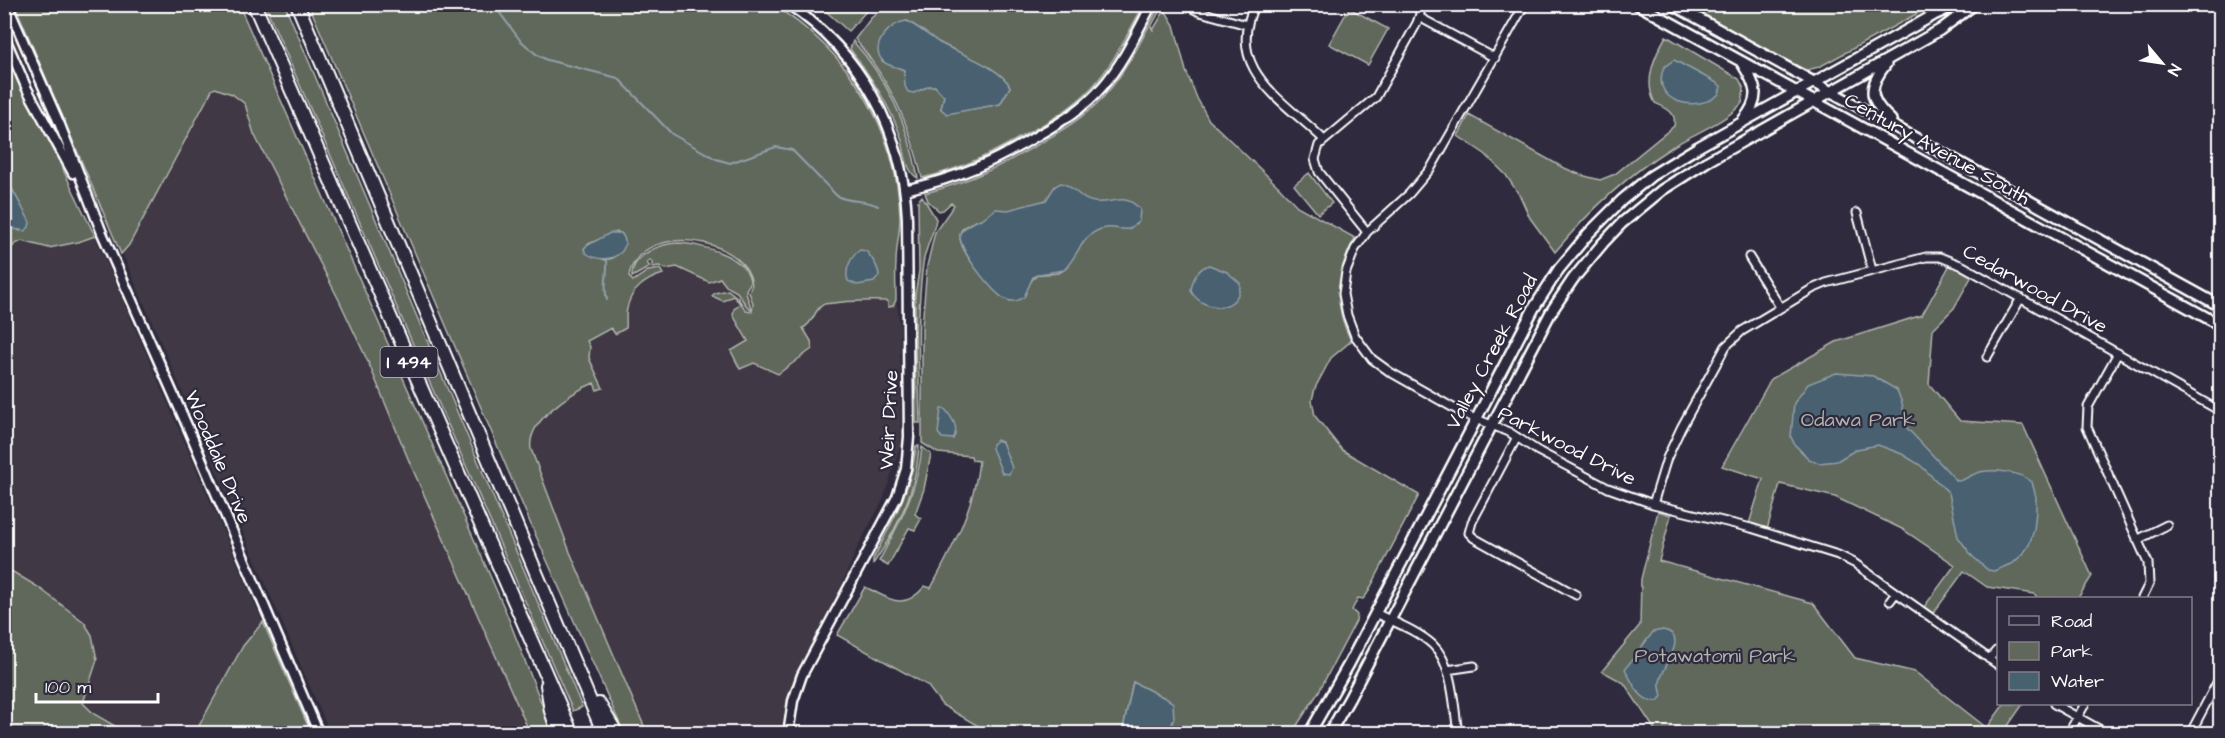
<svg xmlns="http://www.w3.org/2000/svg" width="2225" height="738" font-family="'Architects Daughter',sans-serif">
  <rect width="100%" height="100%" fill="#2f2a3d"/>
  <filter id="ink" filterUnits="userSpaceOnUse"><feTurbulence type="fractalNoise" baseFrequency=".0167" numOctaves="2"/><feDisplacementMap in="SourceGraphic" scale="12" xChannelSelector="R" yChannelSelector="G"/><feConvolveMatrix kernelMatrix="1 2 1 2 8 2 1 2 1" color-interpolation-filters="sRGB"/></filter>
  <g filter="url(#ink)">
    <path fill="#413845" d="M 4,5 L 239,5 L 506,612 L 553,733 L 330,733 L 30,40 L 14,68 L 95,236 L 311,733 L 5,733 Z
      M 773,5 L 816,35 L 851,73 L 877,118 L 891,154 L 899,210 L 899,241 L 896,260 L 896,300 L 900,324 L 901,444 L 883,500 L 858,546 L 841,586 L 793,681 L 785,706 L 782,733 L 624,733 L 532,527 L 412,248 Z"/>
    <path fill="#60685b" stroke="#b0b4ad" stroke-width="1.5" fill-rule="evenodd" d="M 15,5 L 239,5 L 506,612 L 553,733 L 530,733 L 409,461 L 369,364 L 339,300 L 254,134 L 245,104 L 232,94 L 215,88 L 212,90 L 129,245 L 121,254 Z
      M 265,5 L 285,5 L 582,707 L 573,711 Z
      M 309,5 L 773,5 C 848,51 897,127 900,217 C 900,233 896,247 896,263 C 895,275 896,287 896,300 L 893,306 L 889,307 L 887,301 C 865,300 845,301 824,304 C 813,310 815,322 803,328 L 811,341 L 812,349 L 778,374 L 754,363 L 740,369 L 731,351 L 748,341 L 733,315 L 734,309 L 740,303 L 733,296 L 723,301 L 712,296 L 715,293 L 728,290 L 738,298 L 746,311 L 752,312 L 753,303 L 749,292 L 752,284 C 746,242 668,226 639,256 C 634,262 629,269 629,277 L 633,281 L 648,271 L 660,269 L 663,274 C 646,279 630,290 627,309 C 625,316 627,322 626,328 L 615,334 L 611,328 L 587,341 L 590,347 L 589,358 L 603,388 L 597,390 L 594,383 C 572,392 526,421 531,449 L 570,552 L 647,733 L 624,733 L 532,527 ZM 617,232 L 622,234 L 625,242 L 613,258 L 605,260 L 584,249 L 588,244 Z
      M 819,5 L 872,5 L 848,31 Z
      M 887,5 L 1144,5 C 1128,32 1115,62 1093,86 C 1077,104 1056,117 1035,129 C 998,150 964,169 922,178 C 909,122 891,83 855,39 L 871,18 ZM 907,21 C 918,27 928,35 938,42 C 957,53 1001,67 1010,87 L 1000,104 L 947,113 L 941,109 L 944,96 L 935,86 L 929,86 L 921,90 L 905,80 L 904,70 L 882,61 C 877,35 884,31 907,21 Z
      M 1160,5 L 1162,7 L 1151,27 L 1153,30 L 1165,10 L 1174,25 L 1186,71 L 1197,98 L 1209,120 L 1280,188 L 1297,206 L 1355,238 C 1335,273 1333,305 1351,341 L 1331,358 L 1315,388 L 1312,400 L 1315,416 L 1342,450 L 1419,495 L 1367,594 L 1363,599 L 1358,598 L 1352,610 L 1357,615 L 1356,621 L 1318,693 L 1292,733 L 1169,733 L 1172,727 L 1167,699 L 1133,682 L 1124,724 L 1127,733 L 992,734 L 942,705 L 927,685 L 837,635 L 865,587 C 891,599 903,612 925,586 L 931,588 C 953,547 974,508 979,461 L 972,460 L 971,456 L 938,453 L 922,443 L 922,327 L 927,266 L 935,232 L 954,205 L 951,203 L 943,210 L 939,211 L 928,201 L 925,193 C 969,182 1003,165 1042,142 C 1068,127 1092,112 1111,88 C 1131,63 1145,33 1160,5 ZM 981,219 L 1067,267 C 1051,284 1036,259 1025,295 L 1009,301 L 1002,297 C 991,286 953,247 961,231 C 964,224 975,222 981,219 Z
      M 1683,5 L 1933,5 L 1819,67 L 1807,70 L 1797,67 Z
      M 1349,8 L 1388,29 L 1368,65 L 1329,44 Z
      M 1666,36 L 1739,79 L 1744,89 L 1742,103 C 1725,123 1694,133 1672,147 C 1626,176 1589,211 1555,252 L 1530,218 L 1520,196 L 1506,175 L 1485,154 L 1458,136 L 1469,115 L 1562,167 L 1581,175 L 1600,180 L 1615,174 L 1674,126 C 1677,112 1666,108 1655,103 C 1643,81 1655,55 1666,36 Z
      M 853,41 C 887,79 909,127 918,178 C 905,172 905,150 901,137 C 889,104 871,77 850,49 Z
      M 4,47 L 95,236 L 78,242 L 49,248 L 22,241 L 15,244 L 5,256 L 5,221 L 20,231 L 28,219 L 10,185 L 8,157 L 5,151 Z
      M 1309,173 L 1332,203 L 1318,214 L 1294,185 Z
      M 922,196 L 936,219 C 934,234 925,248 923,264 C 916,316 919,370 920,423 L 916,423 L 915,295 L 919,271 L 918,201 Z
      M 679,243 C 698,244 750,256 750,283 C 749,286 746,288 746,291 C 746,297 751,303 751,309 L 748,308 L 737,292 L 726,286 L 720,278 L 709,282 L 677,267 L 666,269 L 659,266 L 652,267 L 652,262 L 650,260 L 647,263 L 650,267 L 632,277 C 631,255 661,243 679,243 Z
      M 1952,261 L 1974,272 L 1954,308 L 1933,329 L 1929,384 L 1960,421 L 2023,425 L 2092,576 L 2078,598 L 2037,598 L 2035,594 L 1987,587 L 1964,571 L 1930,618 L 1921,611 L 1955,565 L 1902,529 L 1835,497 L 1780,484 L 1766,533 L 1748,527 L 1763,479 L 1722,466 L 1771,379 L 1836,342 L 1922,315 Z
      M 916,446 L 919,446 C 917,488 897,530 873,564 L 873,559 C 893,520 911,491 916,446 Z
      M 922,447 L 931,454 L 924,489 L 915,514 L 921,519 L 915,530 L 909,528 L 888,566 L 879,561 C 899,524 918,490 922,447 Z
      M 1658,511 L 1671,515 L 1659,561 L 1813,603 L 1855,658 L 1915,672 L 1987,728 L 2004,704 L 2023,704 L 2003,733 L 1657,733 L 1624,683 L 1602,671 L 1640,625 L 1641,579 Z
      M 5,569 L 13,572 L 38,587 L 84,622 L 92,635 L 97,660 L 83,703 L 94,714 L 127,733 L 5,734 L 6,695 L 4,689 Z
      M 263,622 L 311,733 L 195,733 L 243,646 Z"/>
    <path fill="#48616f" stroke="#91a0a9" stroke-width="1.5" d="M 907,21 C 918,27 928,35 938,42 C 957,53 1002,67 1010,87 L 1000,104 L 947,114 L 941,109 L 944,96 L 935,86 L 929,86 L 914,93 L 908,92 L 905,86 L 904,70 C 897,66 887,67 882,60 C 869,45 891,22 907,21 Z
      M 1674,60 L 1715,82 L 1721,86 L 1719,94 C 1699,113 1649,104 1664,67 Z
      M 5,151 L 8,157 L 10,185 L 30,222 L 29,227 L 25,231 L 14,229 L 5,221 Z
      M 1061,183 C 1075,186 1079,200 1094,202 C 1113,205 1123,191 1140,209 L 1139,221 L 1129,229 C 1121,230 1114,227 1106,228 C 1083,231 1078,256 1064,270 L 1039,274 L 1033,277 L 1024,297 C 1018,301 1012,303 1005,299 C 992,293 957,248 960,233 L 968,225 L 983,218 L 996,209 L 1008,210 L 1046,200 L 1055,186 Z
      M 610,233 L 621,233 C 636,251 606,268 586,253 L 584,249 L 586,246 Z
      M 860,250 L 866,251 C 872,258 879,267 879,276 L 874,282 L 857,285 L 848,281 C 844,270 851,256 860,250 Z
      M 1209,265 L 1227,272 L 1240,283 C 1241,312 1204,314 1191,291 C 1192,280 1198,268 1209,265 Z
      M 1836,373 L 1873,376 L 1897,390 L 1902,403 L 1906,427 L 1957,481 C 1965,481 1971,474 1980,472 C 1994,469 2021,472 2032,482 L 2036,497 L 2036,511 L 2034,530 L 2029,545 L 2023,554 L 2013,563 L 1994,571 L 1988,570 L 1972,556 L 1958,537 L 1949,493 L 1920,465 L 1902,454 L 1878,445 L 1857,449 L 1837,461 L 1819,463 L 1809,459 L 1795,445 L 1791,437 L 1794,403 L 1808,384 Z
      M 941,409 L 945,409 C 952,418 960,428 953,439 L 942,438 L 938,433 Z
      M 997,440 L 1002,442 L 1012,468 L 1009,474 L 1002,473 L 992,448 L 992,444 Z
      M 1663,630 C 1691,635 1661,668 1660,682 C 1659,686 1661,691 1662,696 L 1658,701 C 1640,704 1632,682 1625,669 L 1653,632 Z
      M 1133,682 L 1167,699 L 1173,703 L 1174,718 L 1169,733 L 1126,733 L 1124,724 Z"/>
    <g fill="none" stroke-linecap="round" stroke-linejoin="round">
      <path stroke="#91a0a9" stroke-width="2" d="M 493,4 L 520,40 L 536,54 L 547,60 L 618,78 L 672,134 L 716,159 L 730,163 L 776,147 L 792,150 L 837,196 C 850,203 865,199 878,206
        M 607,260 C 608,274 603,287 607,300
        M 11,734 L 11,732"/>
      <defs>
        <path id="minor" d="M 1184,4 L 1200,12 L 1247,25
          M 1255,4 C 1223,70 1284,100 1324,140
          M 1525,4 L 1431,168 L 1409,194 L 1367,232 L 1355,249 L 1346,272 L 1343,294 L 1347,315 L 1355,336 L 1372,359 L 1390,372 L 1464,414 L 1509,432 L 1538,451 L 1608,488 L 1653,504 L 1751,528 L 1838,555 L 1854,563 L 1998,665
          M 1419,17 L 1495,58
          M 1857,213 L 1872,270
          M 1367,232 L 1319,172 L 1315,159 L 1319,145 L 1376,97 L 1417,23 L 1420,14 L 1419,4
          M 1749,257 L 1780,307
          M 2118,353 L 2088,407 L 2087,427 L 2148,563 L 2149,584 L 2142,598
          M 1987,357 L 2021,298
          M 1517,437 L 1472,522 L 1469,533 L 1474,538 L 1576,595
          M 1653,504 L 1667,458 L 1681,428 L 1726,346 L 1742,331 L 1812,289 L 1826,283 L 1926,257 L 1940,257 L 1963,266 L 2220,411
          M 2137,540 L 2167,525
          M 1890,601 L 1896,593
          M 1375,613 C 1394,622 1418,631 1433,645 C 1453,664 1454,707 1458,734
          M 1989,659 L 1996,651
          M 1447,670 L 1474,666
          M 2054,704 L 2108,734
          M 2068,734 L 2085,704
          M 2190,734 L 2220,677"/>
        <path id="tertiary" d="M 7,4 L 60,125 L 102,233 L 189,430 L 319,734
          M 788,4 C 861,53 903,130 907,218 L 909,437 L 906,469 L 897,497 L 802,675 L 793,701 L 788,734
          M 4,36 L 27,89 L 73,173
          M 905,190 C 960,177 992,163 1040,134 C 1063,121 1085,107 1102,87 C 1123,63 1137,32 1152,4"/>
        <path id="secondary" d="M 1637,4 L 2220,325
          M 1672,4 L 2220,306
          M 1742,63 C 1756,85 1762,98 1743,120
          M 1886,64 C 1867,88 1869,100 1891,120
          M 1309,734 L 1349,664 L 1534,308 L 1559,269 L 1589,233 L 1622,200 L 1651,176 L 1698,147 L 1934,15 L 1958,4
          M 1329,734 L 1349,699 L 1551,312 L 1573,279 L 1603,243 L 1622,223 L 1662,190 L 1706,162 L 1940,30 L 1975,4"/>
        <path id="motorway" d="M 254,4 L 572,734
          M 297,4 L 604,734
          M 547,685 L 551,711 L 559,734
          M 599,704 L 617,734"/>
      </defs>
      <use href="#minor" stroke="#fff" stroke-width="11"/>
      <use href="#tertiary" stroke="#fff" stroke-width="13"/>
      <use href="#secondary" stroke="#fff" stroke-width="14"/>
      <use href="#motorway" stroke="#fff" stroke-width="16"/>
      <use href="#minor" stroke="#2f2a3d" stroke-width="7"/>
      <use href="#tertiary" stroke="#2f2a3d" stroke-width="8"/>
      <use href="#secondary" stroke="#2f2a3d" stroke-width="9"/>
      <use href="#motorway" stroke="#2f2a3d" stroke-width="12"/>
    </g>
  </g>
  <g text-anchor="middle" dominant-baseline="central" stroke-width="4.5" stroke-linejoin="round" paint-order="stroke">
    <rect fill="#2f2a3d" stroke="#c1bfc5" stroke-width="1.5" x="380.5" y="347" width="57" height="30" rx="4.5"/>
    <g font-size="18" font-weight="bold" fill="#fff">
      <text x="409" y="362">I 494</text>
    </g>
    <g font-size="20" fill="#fff" stroke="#2f2a3d">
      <text transform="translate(1937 149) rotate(29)">Century Avenue South</text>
      <text transform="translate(2035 289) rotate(29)">Cedarwood Drive</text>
      <text transform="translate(1492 352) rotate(-62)">Valley Creek Road</text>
      <text transform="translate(889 420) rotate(-87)">Weir Drive</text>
      <text transform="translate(1567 446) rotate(27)">Parkwood Drive</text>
      <text transform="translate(218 457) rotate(67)">Wooddale Drive</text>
    </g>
    <g font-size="20" fill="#b0b4ad" stroke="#2f2a3d">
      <text x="1858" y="420">Odawa Park</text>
      <text x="1715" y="656">Potawatomi Park</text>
    </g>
  </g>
  <rect width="2225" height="738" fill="none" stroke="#2f2a3d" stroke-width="24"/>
  <rect x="12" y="12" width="2201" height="714" fill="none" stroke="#fff" stroke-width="2" filter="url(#ink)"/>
  <rect x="1997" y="597" width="195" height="108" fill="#2f2a3d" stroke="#827f8b" stroke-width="1.5"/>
  <rect x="2009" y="616" width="30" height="9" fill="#2f2a3d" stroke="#827f8b" stroke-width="1.5"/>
  <text x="2051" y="627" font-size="18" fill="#ffffff">Road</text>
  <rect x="2009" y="642" width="30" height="18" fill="#60685b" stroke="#827f8b" stroke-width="1.5"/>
  <text x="2051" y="657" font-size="18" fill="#ffffff">Park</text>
  <rect x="2009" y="672" width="30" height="18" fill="#48616f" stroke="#827f8b" stroke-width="1.5"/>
  <text x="2051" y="687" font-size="18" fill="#ffffff">Water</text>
  <g transform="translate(2162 63) rotate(119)" stroke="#2f2a3d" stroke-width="4.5" paint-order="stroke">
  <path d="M0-4.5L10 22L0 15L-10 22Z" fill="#ffffff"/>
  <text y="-9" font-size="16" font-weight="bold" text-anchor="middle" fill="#ffffff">N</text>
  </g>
  <path d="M36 693v9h122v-9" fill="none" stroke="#ffffff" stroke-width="3"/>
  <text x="45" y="693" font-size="18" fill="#ffffff" stroke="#2f2a3d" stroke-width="4.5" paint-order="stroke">100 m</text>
</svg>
